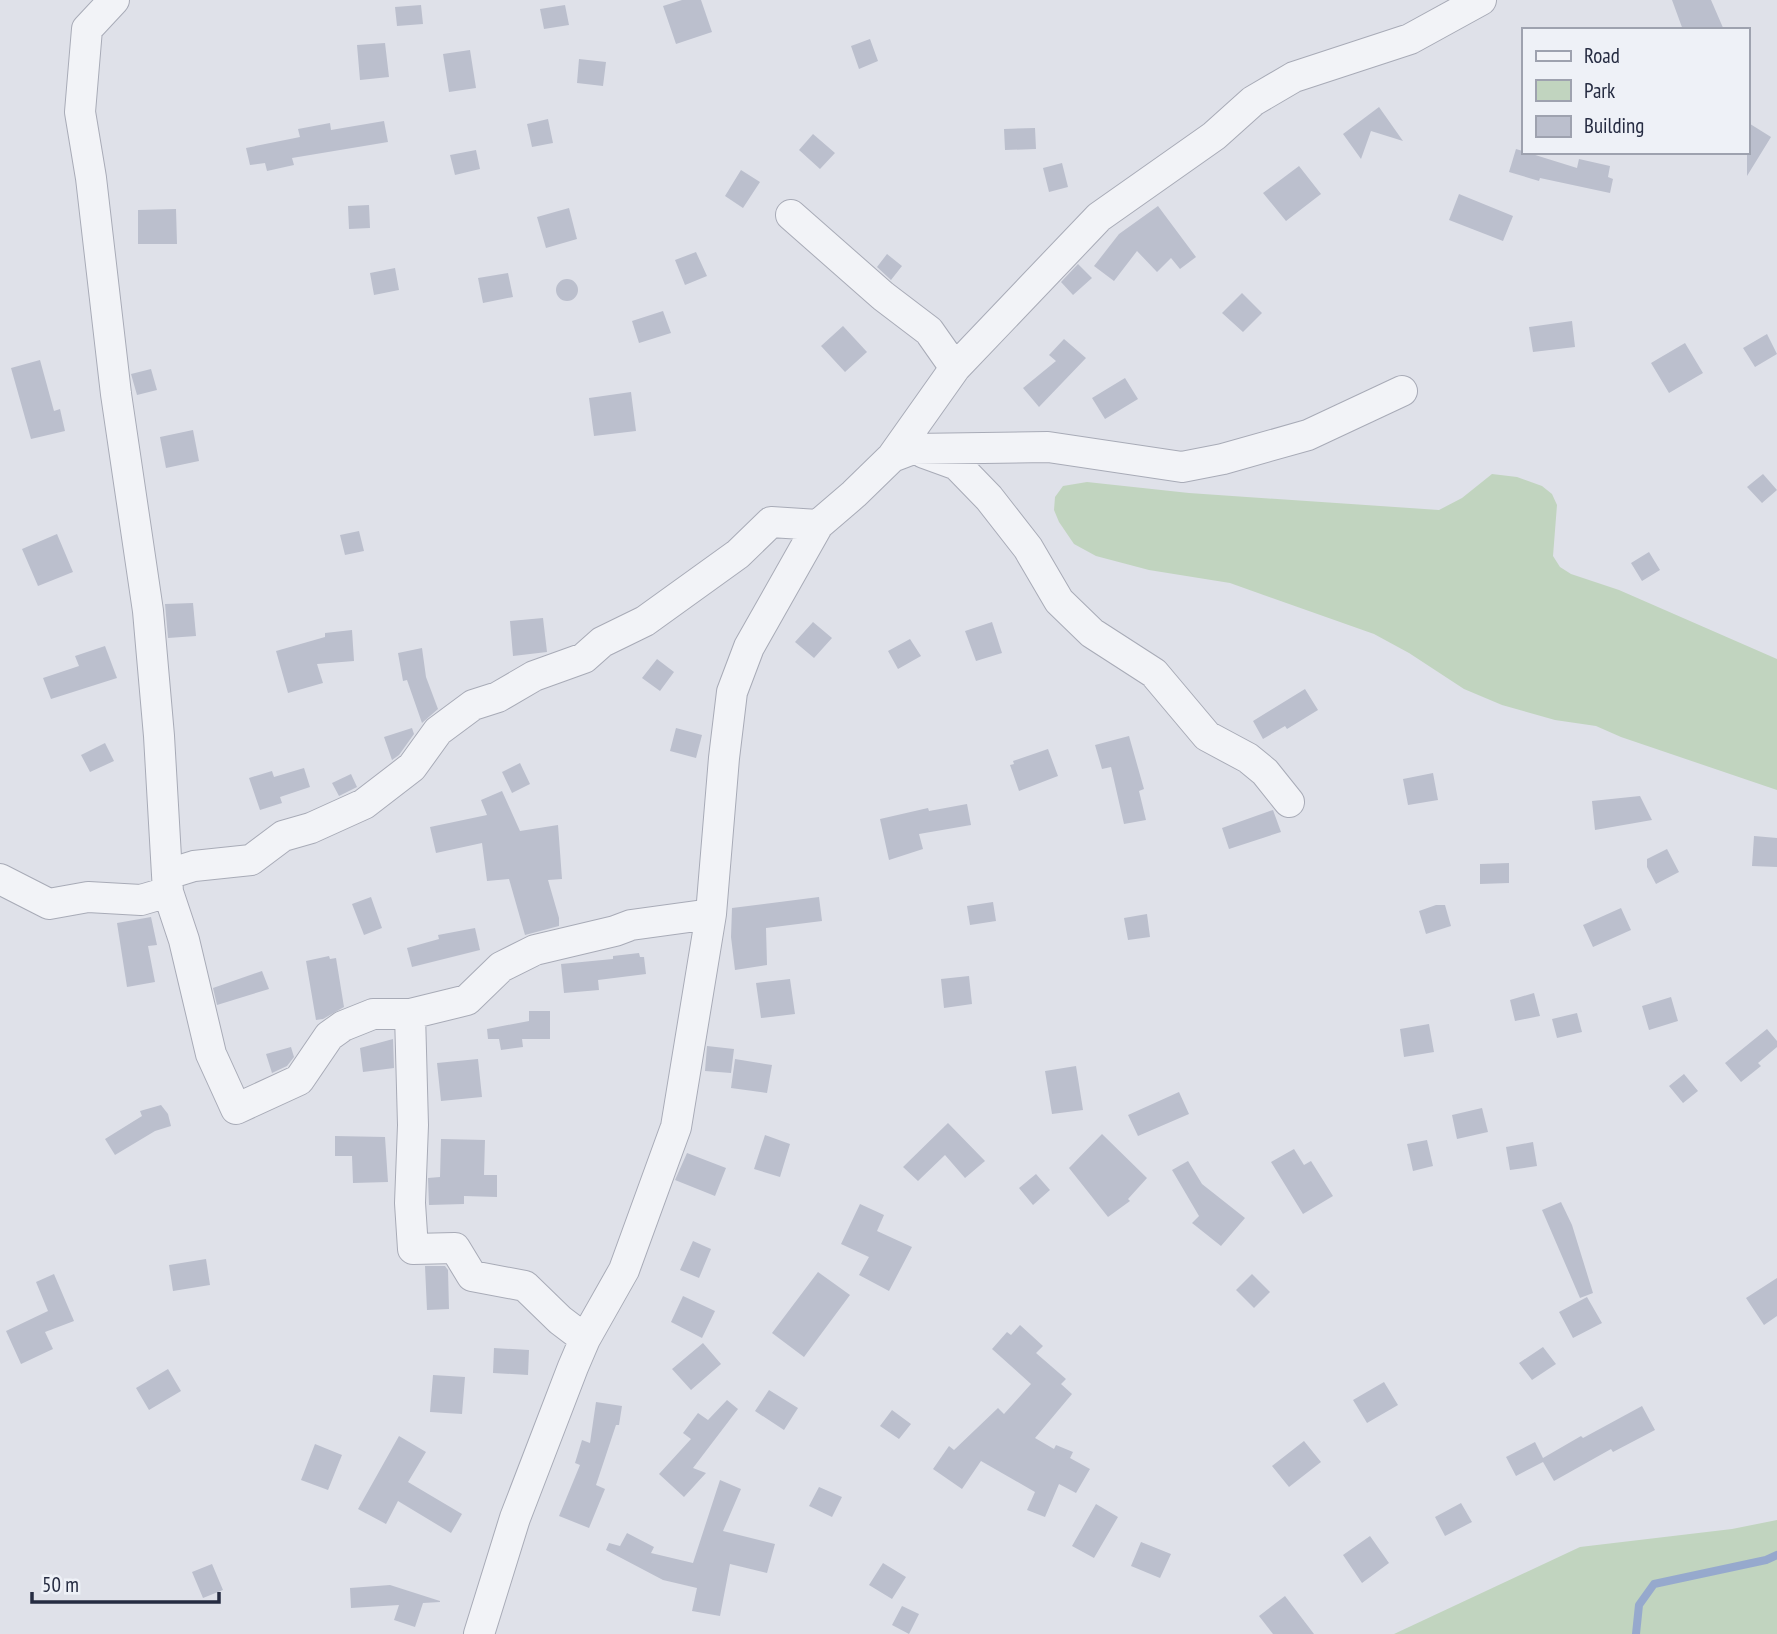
<svg xmlns="http://www.w3.org/2000/svg" width="1777" height="1634" font-family="'PT Sans Narrow',sans-serif">
  <rect width="100%" height="100%" fill="#dfe1e9"/>
  <path fill="#c1d4bf" d="M 1492,474 L 1517,477 L 1542,486 L 1552,494 L 1557,505 L 1553,556 L 1560,567 L 1571,574 L 1619,590 L 1777,659 L 1777,790 L 1621,737 L 1596,726 L 1555,720 L 1502,705 L 1464,689 L 1409,653 L 1374,634 L 1230,583 L 1149,570 L 1096,556 L 1074,544 L 1059,522 L 1054,510 L 1055,497 L 1063,486 L 1087,482 L 1189,493 L 1439,510 L 1462,498 Z
    M 1777,1520 L 1777,1634 L 1394,1634 L 1580,1547 L 1732,1529 Z"/>
  <g fill="none" stroke-linecap="round" stroke-linejoin="round">
    <path stroke="#96a9cd" stroke-width="8" d="M 1636,1634 L 1639,1605 L 1654,1584 L 1766,1560 L 1777,1555"/>
  </g>
  <path fill="#bbbfcd" d="M 682,0 L 701,0 L 712,32 L 676,44 L 663,6 Z
    M 1672,0 L 1711,0 L 1724,30 L 1683,30 Z
    M 421,5 L 423,24 L 397,26 L 395,7 Z
    M 565,5 L 569,25 L 544,29 L 540,9 Z
    M 870,39 L 878,61 L 859,69 L 851,46 Z
    M 385,43 L 389,77 L 360,80 L 357,45 Z
    M 470,50 L 476,88 L 449,92 L 443,54 Z
    M 579,59 L 606,62 L 603,86 L 577,83 Z
    M 1379,107 L 1403,141 L 1371,131 L 1361,159 L 1343,134 Z
    M 548,119 L 553,143 L 532,147 L 527,124 Z
    M 384,121 L 388,142 L 292,158 L 294,165 L 267,171 L 265,163 L 250,165 L 246,148 L 300,137 L 298,129 L 330,123 L 331,130 Z
    M 1747,122 L 1771,137 L 1747,176 Z
    M 1035,128 L 1036,149 L 1005,150 L 1004,129 Z
    M 813,134 L 835,153 L 820,169 L 799,150 Z
    M 1516,149 L 1577,168 L 1579,159 L 1610,166 L 1608,177 L 1613,179 L 1610,193 L 1540,178 L 1539,181 L 1509,172 Z
    M 476,150 L 480,169 L 455,175 L 450,155 Z
    M 1062,163 L 1068,187 L 1049,192 L 1043,168 Z
    M 1299,166 L 1321,194 L 1286,221 L 1263,193 Z
    M 741,170 L 760,182 L 743,208 L 725,196 Z
    M 1459,194 L 1513,216 L 1503,241 L 1449,220 Z
    M 369,205 L 370,228 L 349,229 L 348,206 Z
    M 1158,206 L 1196,257 L 1180,269 L 1171,258 L 1157,272 L 1137,251 L 1114,281 L 1094,266 L 1119,234 Z
    M 569,208 L 577,239 L 546,248 L 537,217 Z
    M 176,209 L 177,244 L 138,244 L 138,210 Z
    M 696,252 L 707,276 L 685,285 L 675,260 Z
    M 887,254 L 902,266 L 891,280 L 877,267 Z
    M 1078,264 L 1092,278 L 1073,295 L 1061,282 Z
    M 395,268 L 399,290 L 374,295 L 370,273 Z
    M 508,273 L 513,297 L 483,303 L 478,278 Z
    M556 290a11 11 0 1 1 22 0a11 11 0 1 1-22 0Z
    M 1242,293 L 1262,313 L 1243,332 L 1222,313 Z
    M 663,311 L 671,333 L 639,343 L 632,321 Z
    M 1572,321 L 1575,347 L 1533,352 L 1529,327 Z
    M 843,326 L 867,352 L 845,372 L 821,346 Z
    M 1767,334 L 1777,354 L 1755,367 L 1743,348 Z
    M 1064,339 L 1086,358 L 1039,407 L 1023,388 L 1056,361 L 1049,355 Z
    M 1685,343 L 1703,373 L 1669,393 L 1651,363 Z
    M 40,360 L 54,411 L 60,409 L 65,431 L 31,439 L 11,368 Z
    M 151,369 L 157,390 L 137,395 L 131,374 Z
    M 1125,378 L 1138,399 L 1105,419 L 1092,398 Z
    M 631,392 L 636,431 L 594,436 L 589,398 Z
    M 193,430 L 199,461 L 166,468 L 160,437 Z
    M 1763,474 L 1777,490 L 1762,503 L 1747,487 Z
    M 359,531 L 364,551 L 345,555 L 340,535 Z
    M 57,534 L 73,572 L 38,586 L 22,549 Z
    M 1649,552 L 1660,570 L 1642,581 L 1631,563 Z
    M 193,603 L 196,636 L 168,638 L 165,604 Z
    M 543,618 L 547,652 L 513,656 L 510,621 Z
    M 813,622 L 832,638 L 814,658 L 795,642 Z
    M 992,622 L 1002,653 L 976,661 L 965,631 Z
    M 352,630 L 354,661 L 317,664 L 323,683 L 288,693 L 276,651 L 325,637 L 325,633 Z
    M 910,639 L 921,656 L 898,669 L 888,651 Z
    M 105,646 L 117,678 L 51,699 L 43,678 L 79,666 L 75,656 Z
    M 422,648 L 426,677 L 438,709 L 422,723 L 407,680 L 403,681 L 398,653 Z
    M 657,659 L 674,672 L 660,691 L 642,678 Z
    M 1305,689 L 1318,710 L 1287,729 L 1285,726 L 1263,739 L 1253,721 Z
    M 412,728 L 414,734 L 399,755 L 392,760 L 384,737 Z
    M 676,728 L 702,735 L 696,758 L 670,751 Z
    M 1129,736 L 1144,789 L 1139,791 L 1146,820 L 1124,824 L 1111,767 L 1102,769 L 1095,745 Z
    M 105,743 L 114,761 L 90,772 L 81,755 Z
    M 1048,749 L 1058,776 L 1019,791 L 1010,765 L 1014,764 L 1013,761 Z
    M 520,763 L 530,784 L 512,793 L 502,772 Z
    M 304,768 L 310,787 L 280,797 L 282,803 L 260,810 L 249,778 L 272,771 L 274,777 Z
    M 1433,773 L 1438,800 L 1408,805 L 1403,779 Z
    M 351,774 L 357,787 L 339,796 L 332,783 Z
    M 502,791 L 520,831 L 558,825 L 562,879 L 548,880 L 559,918 L 559,926 L 525,935 L 509,879 L 487,881 L 482,843 L 436,853 L 430,827 L 487,815 L 481,800 Z
    M 1640,796 L 1652,820 L 1595,830 L 1592,801 Z
    M 967,804 L 971,825 L 919,834 L 923,849 L 889,860 L 880,819 L 928,808 L 929,811 Z
    M 1273,810 L 1281,832 L 1229,849 L 1222,828 Z
    M 1754,836 L 1777,838 L 1777,867 L 1752,866 Z
    M 1667,849 L 1679,872 L 1656,884 L 1647,867 L 1647,859 Z
    M 1509,863 L 1509,883 L 1480,884 L 1480,864 Z
    M 371,897 L 382,928 L 364,935 L 352,904 Z
    M 819,897 L 822,921 L 766,928 L 767,965 L 735,970 L 731,937 L 732,908 Z
    M 993,902 L 996,921 L 970,925 L 967,906 Z
    M 1436,905 L 1445,905 L 1451,926 L 1426,934 L 1419,911 Z
    M 1621,908 L 1631,930 L 1593,947 L 1583,925 Z
    M 1147,914 L 1150,937 L 1128,940 L 1124,918 Z
    M 151,917 L 157,945 L 148,946 L 155,982 L 127,987 L 117,923 Z
    M 475,928 L 480,950 L 412,967 L 407,948 L 439,939 L 438,935 Z
    M 639,953 L 640,957 L 644,957 L 646,974 L 598,980 L 599,990 L 564,993 L 561,964 L 613,959 L 613,956 Z
    M 329,956 L 330,959 L 336,958 L 344,1007 L 323,1019 L 316,1020 L 306,961 Z
    M 262,971 L 269,989 L 217,1005 L 213,988 Z
    M 969,976 L 972,1004 L 944,1008 L 941,979 Z
    M 790,979 L 795,1014 L 761,1018 L 756,983 Z
    M 1534,993 L 1540,1016 L 1515,1021 L 1510,1000 Z
    M 1671,997 L 1678,1021 L 1649,1030 L 1642,1006 Z
    M 529,1011 L 550,1011 L 550,1039 L 522,1039 L 523,1047 L 501,1050 L 499,1039 L 488,1039 L 487,1029 L 529,1021 Z
    M 1577,1013 L 1582,1032 L 1557,1038 L 1552,1019 Z
    M 1429,1024 L 1434,1052 L 1404,1057 L 1400,1029 Z
    M 1767,1029 L 1777,1041 L 1777,1047 L 1758,1063 L 1761,1066 L 1741,1082 L 1725,1063 Z
    M 393,1039 L 394,1068 L 363,1072 L 360,1048 Z
    M 707,1046 L 734,1049 L 731,1073 L 705,1071 Z
    M 291,1047 L 294,1057 L 287,1066 L 272,1073 L 266,1054 Z
    M 478,1059 L 482,1097 L 441,1101 L 437,1063 Z
    M 735,1059 L 772,1065 L 767,1093 L 731,1088 Z
    M 1076,1066 L 1083,1110 L 1052,1114 L 1045,1071 Z
    M 1684,1074 L 1698,1091 L 1683,1103 L 1669,1086 Z
    M 1179,1092 L 1189,1114 L 1138,1136 L 1128,1115 Z
    M 161,1105 L 168,1114 L 171,1126 L 155,1131 L 115,1155 L 105,1139 L 142,1116 L 140,1111 Z
    M 1482,1108 L 1488,1132 L 1457,1139 L 1452,1115 Z
    M 948,1123 L 985,1161 L 965,1178 L 945,1155 L 918,1181 L 903,1167 Z
    M 1102,1134 L 1147,1178 L 1128,1199 L 1130,1201 L 1108,1217 L 1069,1168 Z
    M 765,1135 L 790,1144 L 780,1177 L 754,1169 Z
    M 335,1136 L 385,1137 L 388,1182 L 353,1183 L 352,1156 L 335,1156 Z
    M 441,1139 L 485,1140 L 484,1175 L 497,1175 L 497,1197 L 464,1196 L 464,1204 L 429,1205 L 428,1178 L 440,1177 Z
    M 1427,1140 L 1433,1166 L 1413,1171 L 1407,1144 Z
    M 1533,1142 L 1537,1166 L 1510,1170 L 1506,1147 Z
    M 1294,1149 L 1304,1165 L 1311,1161 L 1333,1196 L 1303,1214 L 1271,1162 Z
    M 687,1153 L 726,1168 L 715,1196 L 675,1180 Z
    M 1188,1161 L 1202,1184 L 1245,1218 L 1221,1246 L 1192,1223 L 1199,1216 L 1172,1170 Z
    M 1036,1174 L 1050,1190 L 1033,1205 L 1019,1188 Z
    M 1561,1202 L 1572,1225 L 1593,1293 L 1580,1298 L 1542,1210 Z
    M 860,1204 L 884,1215 L 877,1231 L 912,1247 L 889,1291 L 859,1275 L 869,1257 L 841,1244 Z
    M 693,1241 L 711,1249 L 699,1278 L 680,1270 Z
    M 206,1259 L 210,1285 L 173,1291 L 169,1265 Z
    M 425,1266 L 445,1266 L 448,1270 L 449,1309 L 427,1310 Z
    M 818,1272 L 850,1295 L 804,1357 L 772,1333 Z
    M 54,1274 L 74,1321 L 45,1332 L 53,1349 L 21,1364 L 6,1331 L 48,1311 L 36,1282 Z
    M 1252,1274 L 1270,1292 L 1254,1308 L 1236,1290 Z
    M 1777,1278 L 1777,1316 L 1764,1325 L 1746,1298 Z
    M 683,1296 L 715,1311 L 702,1338 L 671,1322 Z
    M 1587,1297 L 1602,1323 L 1573,1338 L 1559,1312 Z
    M 1020,1325 L 1043,1346 L 1036,1353 L 1066,1379 L 1061,1384 L 1072,1394 L 1035,1438 L 1054,1449 L 1056,1445 L 1073,1452 L 1070,1458 L 1090,1469 L 1076,1493 L 1059,1484 L 1045,1517 L 1027,1510 L 1035,1492 L 981,1461 L 962,1489 L 933,1469 L 949,1446 L 954,1450 L 998,1408 L 1004,1414 L 1031,1384 L 992,1349 L 1007,1332 L 1011,1335 Z
    M 703,1343 L 721,1364 L 691,1390 L 672,1369 Z
    M 1543,1347 L 1556,1364 L 1532,1380 L 1519,1363 Z
    M 494,1348 L 529,1350 L 528,1375 L 493,1373 Z
    M 168,1369 L 181,1391 L 149,1410 L 136,1388 Z
    M 433,1375 L 465,1377 L 462,1414 L 430,1412 Z
    M 1384,1382 L 1398,1405 L 1367,1423 L 1353,1400 Z
    M 769,1390 L 798,1408 L 784,1430 L 755,1411 Z
    M 727,1400 L 738,1409 L 693,1468 L 706,1473 L 684,1497 L 659,1474 L 691,1439 L 683,1433 L 698,1413 L 708,1420 Z
    M 596,1402 L 622,1406 L 619,1425 L 616,1425 L 596,1485 L 605,1489 L 589,1528 L 559,1516 L 580,1465 L 575,1463 L 582,1440 L 590,1443 Z
    M 1642,1406 L 1655,1430 L 1613,1452 L 1611,1449 L 1554,1481 L 1543,1462 L 1516,1476 L 1506,1457 L 1535,1442 L 1543,1458 L 1581,1436 L 1583,1438 Z
    M 892,1410 L 911,1424 L 899,1439 L 880,1426 Z
    M 399,1436 L 426,1452 L 408,1482 L 462,1514 L 451,1533 L 398,1501 L 386,1524 L 358,1509 Z
    M 1304,1441 L 1321,1462 L 1289,1487 L 1272,1466 Z
    M 315,1444 L 342,1455 L 328,1490 L 301,1480 Z
    M 720,1480 L 741,1489 L 723,1531 L 775,1544 L 767,1573 L 730,1564 L 720,1616 L 692,1611 L 697,1588 L 663,1580 L 606,1550 L 609,1543 L 620,1546 L 627,1533 L 654,1547 L 651,1553 L 693,1563 Z
    M 819,1487 L 842,1497 L 832,1517 L 809,1506 Z
    M 1461,1503 L 1472,1522 L 1445,1536 L 1435,1517 Z
    M 1096,1504 L 1118,1517 L 1094,1558 L 1072,1546 Z
    M 1370,1536 L 1389,1563 L 1362,1583 L 1343,1555 Z
    M 1141,1542 L 1171,1554 L 1160,1578 L 1131,1566 Z
    M 883,1563 L 906,1577 L 892,1599 L 869,1585 Z
    M 212,1564 L 223,1590 L 203,1598 L 192,1572 Z
    M 390,1585 L 440,1601 L 440,1602 L 423,1603 L 415,1627 L 394,1620 L 399,1605 L 351,1608 L 350,1588 Z
    M 1285,1596 L 1314,1634 L 1273,1634 L 1259,1616 Z
    M 902,1606 L 919,1614 L 909,1634 L 892,1625 Z"/>
  <g fill="none" stroke-linecap="round" stroke-linejoin="round">
    <defs>
      <path id="street" d="M 114,0 L 87,29 L 80,112 L 91,178 L 116,394 L 148,611 L 159,736 L 168,892 L 184,940 L 211,1054 L 236,1109 L 299,1080 L 329,1036 L 343,1026 L 373,1014 L 410,1014 L 467,1000 L 501,967 L 535,950 L 615,931 L 631,925 L 711,914
        M 791,215 L 883,296 L 929,331 L 955,368
        M 924,453 L 957,465 L 989,498 L 1028,548 L 1059,601 L 1092,633 L 1154,673 L 1207,736 L 1248,758 L 1265,772 L 1289,802
        M 892,457 L 913,449 L 1048,447 L 1182,467 L 1223,459 L 1308,435 L 1402,391
        M 168,874 L 194,866 L 251,860 L 283,836 L 311,828 L 364,804 L 412,767 L 438,731 L 473,705 L 498,697 L 534,676 L 584,658 L 602,642 L 645,621 L 738,554 L 771,522 L 818,525
        M 0,879 L 49,904 L 88,897 L 141,900 L 168,892
        M 410,1014 L 413,1125 L 410,1203 L 413,1249 L 455,1248 L 472,1276 L 525,1286 L 560,1320 L 585,1339
        M 479,1634 L 515,1518 L 573,1367 L 585,1339 L 624,1270 L 676,1127 L 711,914 L 724,758 L 732,692 L 749,647 L 818,525 L 854,494 L 892,457 L 955,368 L 1099,217 L 1214,136 L 1253,101 L 1294,77 L 1410,39 L 1481,0"/>
    </defs>
    <use href="#street" stroke="#a8abb7" stroke-width="32"/>
    <use href="#street" stroke="#f2f3f7" stroke-width="30"/>
  </g>
  <rect x="1522" y="28" width="228" height="126" fill="#eef1f7" stroke="#9ea2af" stroke-width="2"/>
  <rect x="1536" y="51" width="35" height="10" fill="#f2f3f7" stroke="#9ea2af" stroke-width="2"/>
  <text x="1584" y="63" font-size="21" fill="#262c42">Road</text>
  <rect x="1536" y="80" width="35" height="21" fill="#c1d4bf" stroke="#9ea2af" stroke-width="2"/>
  <text x="1584" y="98" font-size="21" fill="#262c42">Park</text>
  <rect x="1536" y="116" width="35" height="21" fill="#bbbfcd" stroke="#9ea2af" stroke-width="2"/>
  <text x="1584" y="133" font-size="21" fill="#262c42">Building</text>
  <path d="M32 1592v10h187v-10" fill="none" stroke="#262c42" stroke-width="3.5"/>
  <text x="42" y="1592" font-size="21" fill="#262c42" stroke="#eef1f7" stroke-width="5" paint-order="stroke">50 m</text>
</svg>
